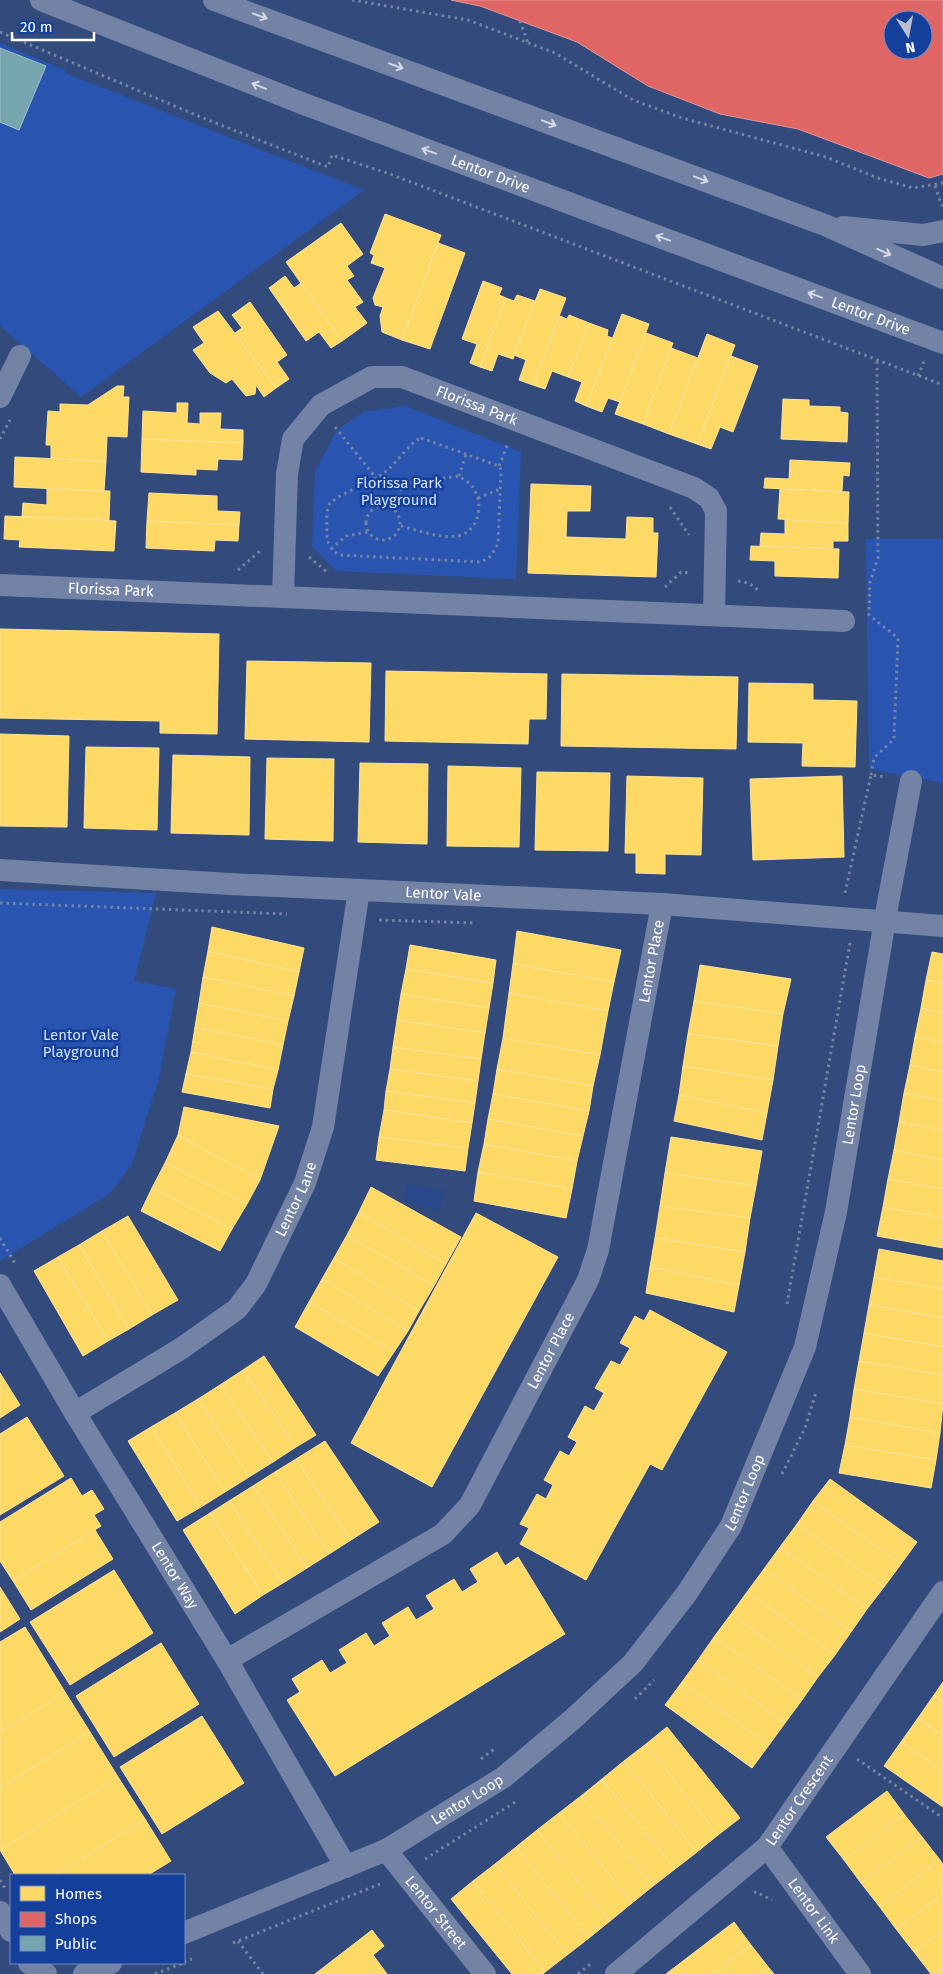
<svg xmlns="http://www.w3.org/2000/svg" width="943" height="1974" font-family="'Fira Sans',sans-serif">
  <rect width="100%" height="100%" fill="#334a7c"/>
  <path fill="#2955b1" d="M 0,43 L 65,70 L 65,73 L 364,190 L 81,397 L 0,326 Z
    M 406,406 L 521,452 L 516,579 L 336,571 L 312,547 L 315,471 L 337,430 L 363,412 Z
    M 866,539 L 943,539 L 943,783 L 869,769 Z
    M 0,889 L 156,893 L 134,981 L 176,989 L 158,1082 L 131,1166 L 109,1194 L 0,1261 Z"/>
  <path fill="#29478b" d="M 407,1184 L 444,1191 L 439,1212 L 405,1201 Z"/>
  <path fill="#ffd966" stroke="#ffe494" d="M 755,0 L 943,0 L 943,51 L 939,59 L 943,60 L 943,101 L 929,95 L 927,99 L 903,89 L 904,85 L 872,68 L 879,54 L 874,52 L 880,40 L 893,46 L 890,52 L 911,61 L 914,53 L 908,50 L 923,50 L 923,20 L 893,20 L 893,36 L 889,35 L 890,32 L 865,21 L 849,59 L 826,50 L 828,44 L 817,39 L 816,43 L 805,38 L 802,45 L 780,36 L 783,29 L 754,16 L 759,5 L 754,3 Z
    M 385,214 L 441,235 L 402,340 L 382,332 L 380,316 L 383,307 L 375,305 L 373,298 L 385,268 L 371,263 L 374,255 L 370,253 Z
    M 341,223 L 363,254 L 347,266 L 354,276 L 347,280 L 363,302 L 355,307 L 367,323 L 342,341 L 286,262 Z
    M 438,243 L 465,253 L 430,349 L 402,340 Z
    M 285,276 L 294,288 L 301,283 L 342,341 L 331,348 L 319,332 L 306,341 L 269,288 Z
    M 483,281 L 502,288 L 499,295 L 506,298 L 480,367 L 470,363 L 477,344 L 462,339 Z
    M 540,289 L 566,298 L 533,385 L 519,380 L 526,360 L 514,355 Z
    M 517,295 L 535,301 L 513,359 L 498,354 L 492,371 L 480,367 L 506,298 L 514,301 Z
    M 250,302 L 287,355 L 277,362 L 289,379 L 276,388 L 235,333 L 242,328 L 232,315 Z
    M 218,311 L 276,388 L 264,397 L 256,385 L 255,394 L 246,396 L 232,379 L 226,383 L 210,373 L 193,350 L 204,343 L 193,327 Z
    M 622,314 L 649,324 L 620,402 L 608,398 L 602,412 L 586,406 Z
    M 569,315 L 589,323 L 568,377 L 552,371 L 545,389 L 533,385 L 560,316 L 567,319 Z
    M 589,323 L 608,330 L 607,336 L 612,338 L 586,406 L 575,401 L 582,382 L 568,377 Z
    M 646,333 L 673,343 L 643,424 L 615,414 Z
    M 707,334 L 735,345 L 697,444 L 669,434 Z
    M 671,348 L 698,358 L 669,434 L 643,424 Z
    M 731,356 L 758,366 L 733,432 L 720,427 L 711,449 L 697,444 Z
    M 117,386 L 124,386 L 123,397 L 129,397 L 127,437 L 107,436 L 106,461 L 51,458 L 51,445 L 46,445 L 48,411 L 60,412 L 60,404 L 88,405 Z
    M 783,399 L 809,400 L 809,406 L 840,407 L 840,412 L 848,413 L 847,442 L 781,439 Z
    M 177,403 L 188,403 L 187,423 L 200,424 L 200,413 L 221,413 L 220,429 L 243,430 L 243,443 L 142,439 L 143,411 L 177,413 Z
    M 142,439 L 243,443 L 242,460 L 218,459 L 217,470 L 196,469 L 196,475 L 141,472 Z
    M 15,457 L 106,461 L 104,491 L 14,487 Z
    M 790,460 L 850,463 L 849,476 L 843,475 L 842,491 L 764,488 L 765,478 L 789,479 Z
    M 531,484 L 591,486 L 590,511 L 567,511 L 566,537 L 626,539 L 627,517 L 653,518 L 653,533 L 658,533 L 656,577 L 528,573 Z
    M 47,489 L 110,491 L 109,520 L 22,517 L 23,503 L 47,505 Z
    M 780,489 L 849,492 L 848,523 L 778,519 Z
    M 149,493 L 217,496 L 217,511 L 240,512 L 239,525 L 147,521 Z
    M 5,516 L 116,521 L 114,551 L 19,547 L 20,540 L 4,539 Z
    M 785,520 L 848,523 L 848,541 L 833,541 L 833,548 L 760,546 L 761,533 L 785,534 Z
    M 147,521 L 239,525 L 238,541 L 215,540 L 214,551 L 146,548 Z
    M 751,546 L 839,549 L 838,578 L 775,576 L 775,561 L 750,560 Z
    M 0,629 L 219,634 L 217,734 L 160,733 L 160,721 L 0,718 Z
    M 247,661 L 371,663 L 369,742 L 245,739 Z
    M 386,671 L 547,674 L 546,719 L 529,719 L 528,744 L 385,741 Z
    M 562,674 L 738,677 L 736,749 L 561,746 Z
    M 749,683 L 813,684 L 813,700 L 857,701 L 855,767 L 802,766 L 803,743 L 748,742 Z
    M 0,734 L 69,736 L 67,827 L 0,826 Z
    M 86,747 L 159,748 L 157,830 L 84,828 Z
    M 173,755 L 250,757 L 249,835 L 171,833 Z
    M 267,758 L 334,759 L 333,841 L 265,839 Z
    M 360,763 L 428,764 L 427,844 L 358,842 Z
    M 448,766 L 521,768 L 519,847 L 447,846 Z
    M 537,772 L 610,773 L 608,851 L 535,850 Z
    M 627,776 L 703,778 L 701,855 L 665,854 L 665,874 L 636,873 L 636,853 L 625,853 Z
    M 842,776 L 844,857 L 753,860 L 750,779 Z
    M 212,927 L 304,948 L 299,972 L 208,951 Z
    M 517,931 L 621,950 L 614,982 L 513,964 Z
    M 410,945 L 496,960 L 493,983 L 406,969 Z
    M 208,951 L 299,972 L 294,996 L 203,977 Z
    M 932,952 L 943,954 L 943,983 L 926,980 Z
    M 513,964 L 614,982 L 608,1011 L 509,993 Z
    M 700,965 L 791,979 L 783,1014 L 694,1001 Z
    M 406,969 L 493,983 L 489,1008 L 401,994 Z
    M 203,977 L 294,996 L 288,1021 L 199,1003 Z
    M 926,980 L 943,983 L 943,1013 L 921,1008 Z
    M 509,993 L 608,1011 L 600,1055 L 503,1038 Z
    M 401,994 L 489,1008 L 485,1033 L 397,1020 Z
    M 694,1001 L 783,1014 L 778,1046 L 688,1034 Z
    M 199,1003 L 288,1021 L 283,1045 L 195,1027 Z
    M 921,1008 L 943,1013 L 943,1042 L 915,1037 Z
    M 397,1020 L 485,1033 L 481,1059 L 393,1047 Z
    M 195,1027 L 283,1045 L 278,1070 L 191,1052 Z
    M 688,1034 L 778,1046 L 773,1080 L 683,1066 Z
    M 915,1037 L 943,1042 L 943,1072 L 910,1065 Z
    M 503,1038 L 600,1055 L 593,1086 L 497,1069 Z
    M 393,1047 L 481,1059 L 478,1081 L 390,1069 Z
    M 191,1052 L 278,1070 L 273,1089 L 186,1074 Z
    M 910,1065 L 943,1072 L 943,1101 L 904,1093 Z
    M 683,1066 L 773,1080 L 767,1113 L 679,1095 Z
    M 390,1069 L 478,1081 L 475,1103 L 386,1091 Z
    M 497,1069 L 593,1086 L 589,1111 L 493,1094 Z
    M 186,1074 L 273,1089 L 270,1108 L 182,1092 Z
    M 386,1091 L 475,1103 L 472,1123 L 384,1110 Z
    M 904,1093 L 943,1101 L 943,1130 L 899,1122 Z
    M 493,1094 L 589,1111 L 583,1136 L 488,1119 Z
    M 679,1095 L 767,1113 L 762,1140 L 674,1121 Z
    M 184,1107 L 279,1126 L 260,1180 L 178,1135 Z
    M 384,1110 L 472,1123 L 468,1148 L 379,1137 Z
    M 488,1119 L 583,1136 L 577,1161 L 484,1144 Z
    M 899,1122 L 943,1130 L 943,1160 L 894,1150 Z
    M 178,1135 L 260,1180 L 247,1204 L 165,1163 Z
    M 379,1137 L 468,1148 L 465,1171 L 376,1160 Z
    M 671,1137 L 762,1151 L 756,1186 L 665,1173 Z
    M 484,1144 L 577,1161 L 572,1189 L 478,1172 Z
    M 894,1150 L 943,1160 L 943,1189 L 888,1179 Z
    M 165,1163 L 247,1204 L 232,1229 L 152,1188 Z
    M 478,1172 L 572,1189 L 566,1218 L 474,1201 Z
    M 665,1173 L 756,1186 L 750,1218 L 660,1206 Z
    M 888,1179 L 943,1189 L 943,1218 L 883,1207 Z
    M 371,1187 L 461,1237 L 446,1264 L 359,1212 Z
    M 152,1188 L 232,1229 L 220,1251 L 141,1211 Z
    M 660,1206 L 750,1218 L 745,1252 L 655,1238 Z
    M 883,1207 L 943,1218 L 943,1248 L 877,1236 Z
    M 359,1212 L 446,1264 L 434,1286 L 347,1235 Z
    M 476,1213 L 558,1257 L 432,1487 L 351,1443 Z
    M 128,1216 L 178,1300 L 152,1315 L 102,1231 Z
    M 102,1231 L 152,1315 L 129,1329 L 79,1245 Z
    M 347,1235 L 434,1286 L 419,1311 L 334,1258 Z
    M 655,1238 L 745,1252 L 739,1285 L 650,1267 Z
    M 79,1245 L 129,1329 L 108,1341 L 58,1257 Z
    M 879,1249 L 943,1261 L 943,1289 L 874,1277 Z
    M 58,1257 L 108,1341 L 83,1356 L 34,1271 Z
    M 334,1258 L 419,1311 L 408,1331 L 322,1279 Z
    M 650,1267 L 739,1285 L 734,1312 L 646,1293 Z
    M 874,1277 L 943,1289 L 943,1318 L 869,1305 Z
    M 322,1279 L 408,1331 L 394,1352 L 309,1302 Z
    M 309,1302 L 394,1352 L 378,1376 L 295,1327 Z
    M 869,1305 L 943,1318 L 943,1347 L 864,1333 Z
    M 650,1310 L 727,1352 L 662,1470 L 650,1464 L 586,1580 L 520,1544 L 529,1528 L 520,1524 L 537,1494 L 546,1499 L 553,1485 L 544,1480 L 560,1451 L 569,1456 L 577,1442 L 568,1437 L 585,1406 L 594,1411 L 604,1393 L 595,1388 L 611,1361 L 620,1365 L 630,1348 L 620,1343 L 635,1316 L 644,1321 Z
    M 864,1333 L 943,1347 L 943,1375 L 859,1361 Z
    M 264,1356 L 316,1435 L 296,1447 L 243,1370 Z
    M 859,1361 L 943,1375 L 943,1404 L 854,1389 Z
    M 243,1370 L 296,1447 L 273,1462 L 220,1385 Z
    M 0,1373 L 20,1405 L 0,1418 Z
    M 220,1385 L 273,1462 L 249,1477 L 198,1399 Z
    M 854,1389 L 943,1404 L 940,1433 L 850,1417 Z
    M 198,1399 L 249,1477 L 225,1492 L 175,1413 Z
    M 175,1413 L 225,1492 L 201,1507 L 151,1427 Z
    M 27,1417 L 64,1476 L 0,1515 L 0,1434 Z
    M 850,1417 L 940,1433 L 936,1460 L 845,1445 Z
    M 151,1427 L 201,1507 L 177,1521 L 128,1441 Z
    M 325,1441 L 379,1522 L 351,1540 L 296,1459 Z
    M 845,1445 L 936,1460 L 931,1488 L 839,1473 Z
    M 296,1459 L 351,1540 L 329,1554 L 275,1472 Z
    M 275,1472 L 329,1554 L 307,1568 L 253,1486 Z
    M 71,1478 L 82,1496 L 92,1490 L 104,1509 L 94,1515 L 101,1526 L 13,1581 L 0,1561 L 0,1522 Z
    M 830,1479 L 917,1542 L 901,1564 L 813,1501 Z
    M 253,1486 L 307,1568 L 283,1583 L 229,1501 Z
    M 229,1501 L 283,1583 L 263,1595 L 210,1513 Z
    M 813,1501 L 901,1564 L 884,1587 L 797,1524 Z
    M 210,1513 L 263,1595 L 235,1614 L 183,1530 Z
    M 797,1524 L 884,1587 L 867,1609 L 780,1547 Z
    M 95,1530 L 113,1559 L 31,1610 L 13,1581 Z
    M 780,1547 L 867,1609 L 851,1632 L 764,1569 Z
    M 497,1552 L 505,1566 L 518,1557 L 565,1634 L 335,1776 L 287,1700 L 300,1692 L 292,1679 L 322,1660 L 330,1673 L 347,1663 L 339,1650 L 366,1633 L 374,1646 L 390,1636 L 382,1623 L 408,1607 L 416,1620 L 434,1609 L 426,1596 L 454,1579 L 462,1592 L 478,1582 L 470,1569 Z
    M 764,1569 L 851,1632 L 835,1655 L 747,1592 Z
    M 114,1570 L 153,1633 L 70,1685 L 30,1622 Z
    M 0,1587 L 20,1619 L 0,1632 Z
    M 747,1592 L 835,1655 L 818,1677 L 731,1614 Z
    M 731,1614 L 818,1677 L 802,1700 L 714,1637 Z
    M 25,1627 L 65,1692 L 0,1732 L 0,1642 Z
    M 714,1637 L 802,1700 L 785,1723 L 698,1660 Z
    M 161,1643 L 199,1704 L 114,1757 L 76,1696 Z
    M 698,1660 L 785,1723 L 769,1745 L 682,1682 Z
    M 682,1682 L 769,1745 L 752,1768 L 665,1705 Z
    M 943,1682 L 943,1701 L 934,1695 Z
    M 65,1692 L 90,1732 L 0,1787 L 0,1732 Z
    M 934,1695 L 943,1701 L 943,1736 L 918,1718 Z
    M 202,1716 L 244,1783 L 162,1834 L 120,1767 Z
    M 918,1718 L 943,1736 L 943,1771 L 901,1742 Z
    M 667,1727 L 740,1818 L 718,1835 L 646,1744 Z
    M 90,1732 L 118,1777 L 0,1850 L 0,1787 Z
    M 901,1742 L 943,1771 L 943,1807 L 884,1766 Z
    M 646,1744 L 718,1835 L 697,1852 L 624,1761 Z
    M 624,1761 L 697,1852 L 675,1869 L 602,1779 Z
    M 118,1777 L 145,1819 L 55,1875 L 15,1875 L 0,1850 Z
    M 602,1779 L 675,1869 L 653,1886 L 581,1796 Z
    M 887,1791 L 904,1814 L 844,1860 L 826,1837 Z
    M 581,1796 L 653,1886 L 632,1903 L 559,1813 Z
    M 559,1813 L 632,1903 L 610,1921 L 537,1830 Z
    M 904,1814 L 922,1837 L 861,1883 L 844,1860 Z
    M 145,1819 L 171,1861 L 148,1875 L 55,1875 Z
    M 537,1830 L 610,1921 L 589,1938 L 516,1847 Z
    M 922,1837 L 940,1860 L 879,1906 L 861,1883 Z
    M 516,1847 L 589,1938 L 567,1955 L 495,1864 Z
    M 940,1860 L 943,1865 L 943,1894 L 896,1929 L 879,1906 Z
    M 495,1864 L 567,1955 L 545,1972 L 473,1881 Z
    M 473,1881 L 545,1972 L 543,1974 L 512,1974 L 451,1899 Z
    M 943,1894 L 943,1930 L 914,1952 L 896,1929 Z
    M 734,1922 L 751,1945 L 713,1974 L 666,1974 Z
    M 372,1930 L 384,1946 L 373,1955 L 387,1974 L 315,1974 Z
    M 943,1930 L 943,1967 L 931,1974 L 914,1952 Z
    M 751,1945 L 769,1968 L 761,1974 L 713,1974 Z
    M 943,1967 L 943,1974 L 933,1974 Z
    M 769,1968 L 774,1974 L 761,1974 Z"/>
  <path fill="#e06666" stroke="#e99494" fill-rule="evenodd" d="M 451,0 L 943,0 L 943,174 L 929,178 L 798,129 L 720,114 L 648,86 L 577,42 L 480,6 ZM 893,20 L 923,20 L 923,50 L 893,50 Z"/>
  <path fill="#76a5af" stroke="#9fc0c7" d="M 0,48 L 46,66 L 19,130 L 0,122 Z"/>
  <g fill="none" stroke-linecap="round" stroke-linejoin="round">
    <path stroke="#7383a6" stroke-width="3" stroke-dasharray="2.5 4" stroke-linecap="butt" d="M 352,0 L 468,20 L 555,53 L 633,100 L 682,118 L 826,157 L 878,178 L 913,188 L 943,183
      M 520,21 L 528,43
      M 0,32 L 203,118 L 328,167 L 332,155 L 390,174 L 943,385
      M 935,186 L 942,206
      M 918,376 L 924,361
      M 335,427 L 377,479
      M 421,438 L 499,466 L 501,470 L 498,544 L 491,556 L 481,562 L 339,555 C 329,548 326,541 327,529 C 327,522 326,511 329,505 C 332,497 374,481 385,472 C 397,463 410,442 421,438 Z
      M 0,439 L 10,420
      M 499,466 L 508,444
      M 459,476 L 466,454
      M 478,498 L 500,489
      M366 523a17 17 0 1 1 34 0a17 17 0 1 1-34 0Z
      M 670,507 L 689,535
      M 394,509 L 400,491 L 409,483 L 459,476 C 463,479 468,482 471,485 C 485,501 480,531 458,536 C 440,539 418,530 401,526
      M 331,549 L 346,536 L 368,532
      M 309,557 L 327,572
      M 238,570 L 260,551
      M 738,581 L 749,583 L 759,591
      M 665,587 L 681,572 L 690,573
      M 871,775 L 874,758 L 894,739 L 898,638 L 869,615 L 870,582 L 878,558 L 877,361
      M 845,893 L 871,775 L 886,777
      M 0,903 L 287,914
      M 379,920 L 476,923
      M 0,1238 L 16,1265
      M 787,1304 L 850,943
      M 782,1474 L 805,1428 L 816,1392
      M 635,1699 L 654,1680
      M 481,1759 L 494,1749
      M 857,1759 L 943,1818
      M 425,1859 L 517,1801
      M 0,1880 L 5,1888
      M 754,1893 L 756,1892 L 772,1900
      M 238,1941 L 263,1974
      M 233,1943 L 380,1884
      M 184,1962 L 192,1959
      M 155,1974 L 183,1963
      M 578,1974 L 593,1962"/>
    <g stroke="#7383a6" stroke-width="22">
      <path id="s1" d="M 41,0 L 304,104 L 943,343"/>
      <path d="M 214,0 L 825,225 L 943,278"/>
      <path d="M 843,227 L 923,235 L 943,231"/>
      <path d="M 0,397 L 20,356"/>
      <path id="s2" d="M 0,585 L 844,621"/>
      <path id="s3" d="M 283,596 L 287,474 L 293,439 L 321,405 L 372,377 L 402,377 L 694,488 L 709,498 L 716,511 L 714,615"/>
      <path id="s4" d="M 0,870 L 230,884 L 662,904 L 943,926"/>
      <path id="s5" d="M 0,1285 L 75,1413 L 227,1660 L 346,1867"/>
      <path id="s6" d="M 75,1413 L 182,1348 L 237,1309 L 256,1284 L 305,1183 L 323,1127 L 359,890"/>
      <path id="s7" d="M 227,1660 L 443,1534 L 470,1505 L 588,1280 L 598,1250 L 662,904"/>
      <path id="s8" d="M 767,1847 L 860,1974"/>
      <path id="s9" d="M 386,1850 L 485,1974"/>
      <path d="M 0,1912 L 11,1931"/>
      <path id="s10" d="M 184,1933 L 386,1850 L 504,1777 L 573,1719 L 633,1663 L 687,1593 L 731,1526 L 805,1347 L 836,1212 L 887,908 L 911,781"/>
      <path d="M 29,1963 L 46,1974"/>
      <path d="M 84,1974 L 111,1963"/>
      <path id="s11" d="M 616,1974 L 767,1847 L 943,1592"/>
    </g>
  </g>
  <defs><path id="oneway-shaft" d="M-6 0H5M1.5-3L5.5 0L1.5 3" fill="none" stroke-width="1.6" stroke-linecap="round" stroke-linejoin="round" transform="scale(1.25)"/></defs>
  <g stroke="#d5dae4">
    <use href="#oneway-shaft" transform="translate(260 16) rotate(20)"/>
    <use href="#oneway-shaft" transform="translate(396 66) rotate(20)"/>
    <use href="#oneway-shaft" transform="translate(259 86) rotate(-158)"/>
    <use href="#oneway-shaft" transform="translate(549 123) rotate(20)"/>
    <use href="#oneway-shaft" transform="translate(429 151) rotate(-160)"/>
    <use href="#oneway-shaft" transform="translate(701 179) rotate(20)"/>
    <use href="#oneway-shaft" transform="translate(663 238) rotate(-160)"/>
    <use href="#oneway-shaft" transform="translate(884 252) rotate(24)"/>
    <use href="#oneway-shaft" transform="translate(815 295) rotate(-160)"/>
  </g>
  <g text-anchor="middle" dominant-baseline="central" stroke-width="5" stroke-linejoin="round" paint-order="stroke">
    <g font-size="15" fill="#fff" stroke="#143f9b">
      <text stroke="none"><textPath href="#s1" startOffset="482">Lentor Drive</textPath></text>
      <text stroke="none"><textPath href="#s1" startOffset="888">Lentor Drive</textPath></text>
      <text stroke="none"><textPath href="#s3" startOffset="370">Florissa Park</textPath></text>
      <text stroke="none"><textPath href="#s2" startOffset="111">Florissa Park</textPath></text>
      <text stroke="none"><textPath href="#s4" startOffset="444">Lentor Vale</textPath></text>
      <text stroke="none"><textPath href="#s7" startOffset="869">Lentor Place</textPath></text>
      <text stroke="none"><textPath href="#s10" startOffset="1139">Lentor Loop</textPath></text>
      <text stroke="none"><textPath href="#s6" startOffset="318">Lentor Lane</textPath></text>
      <text stroke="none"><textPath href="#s7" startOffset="464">Lentor Place</textPath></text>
      <text stroke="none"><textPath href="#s10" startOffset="734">Lentor Loop</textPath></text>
      <text stroke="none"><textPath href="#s5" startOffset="339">Lentor Way</textPath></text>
      <text stroke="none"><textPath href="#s10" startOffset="314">Lentor Loop</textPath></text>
      <text stroke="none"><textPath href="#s11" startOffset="254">Lentor Crescent</textPath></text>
      <text stroke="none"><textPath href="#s8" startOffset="79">Lentor Link</textPath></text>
      <text stroke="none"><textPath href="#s9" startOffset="80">Lentor Street</textPath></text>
    </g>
    <g font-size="15" fill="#d2e0fd" stroke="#143f9b">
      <text x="399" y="483">Florissa Park<tspan x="399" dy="17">Playground</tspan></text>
      <text x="81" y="1035">Lentor Vale<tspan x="81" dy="17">Playground</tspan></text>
    </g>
  </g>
  <rect x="10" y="1874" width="175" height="90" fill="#143f9b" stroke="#728cc3"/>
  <rect x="20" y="1886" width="25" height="15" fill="#ffd966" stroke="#728cc3"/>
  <text x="55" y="1899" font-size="15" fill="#ffffff">Homes</text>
  <rect x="20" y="1912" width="25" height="15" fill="#e06666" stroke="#728cc3"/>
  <text x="55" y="1924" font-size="15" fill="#ffffff">Shops</text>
  <rect x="20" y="1936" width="25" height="15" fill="#76a5af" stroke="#728cc3"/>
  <text x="55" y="1949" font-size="15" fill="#ffffff">Public</text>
  <g transform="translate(908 35) rotate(169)"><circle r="24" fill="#143f9b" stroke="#728cc3"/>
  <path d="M0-4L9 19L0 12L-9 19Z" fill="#b8c0d1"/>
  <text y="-8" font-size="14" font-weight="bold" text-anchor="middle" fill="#ffffff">N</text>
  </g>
  <path d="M12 32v8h82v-8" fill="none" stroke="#ffffff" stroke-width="2.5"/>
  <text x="20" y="32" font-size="15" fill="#ffffff" stroke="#143f9b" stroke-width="4" paint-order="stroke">20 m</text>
</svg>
